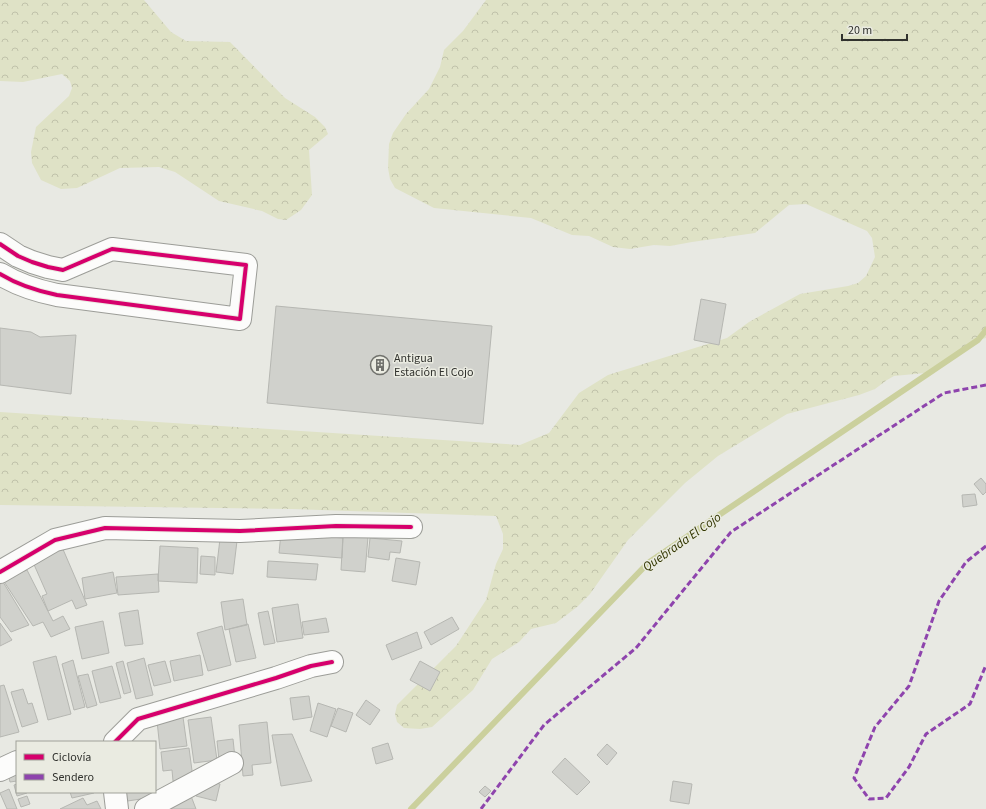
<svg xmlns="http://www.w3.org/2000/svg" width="986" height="809" font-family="'Source Sans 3',sans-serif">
  <defs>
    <pattern id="forest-crowns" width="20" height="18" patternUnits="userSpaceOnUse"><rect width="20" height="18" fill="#dfe2c6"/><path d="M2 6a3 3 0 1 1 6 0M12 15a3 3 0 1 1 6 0" fill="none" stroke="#c0c2aa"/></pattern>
  </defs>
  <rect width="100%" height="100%" fill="#e8e9e3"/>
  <path fill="url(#forest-crowns)" d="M 0,0 L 144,0 L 171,32 L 186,41 L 230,42 L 285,98 L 315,117 L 325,127 L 328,134 L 309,150 L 312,195 L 301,210 L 286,220 L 278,219 L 262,211 L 219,201 L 175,172 L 159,167 L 120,168 L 77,188 L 61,189 L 41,180 L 32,163 L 31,152 L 36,127 L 69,96 L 72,88 L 70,81 L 62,74 L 23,82 L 0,81 Z
    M 486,0 L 986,0 L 986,338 L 982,339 L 946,359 L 933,371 L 925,373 L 894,376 L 887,380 L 875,389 L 859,395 L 787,414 L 718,456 L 685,483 L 628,540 L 590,594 L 577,607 L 556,623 L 531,629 L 519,642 L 492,659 L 473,690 L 432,727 L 420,729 L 404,728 L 397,722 L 395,714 L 397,705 L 456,646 L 486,600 L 496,564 L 503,549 L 503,534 L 496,516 L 291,509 L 0,505 L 0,412 L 520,445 L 549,433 L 579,393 L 608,375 L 727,338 L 749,322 L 800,294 L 848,286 L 858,283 L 866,276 L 875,257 L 872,238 L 867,231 L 806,204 L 789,205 L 755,233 L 692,242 L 670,246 L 654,245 L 630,249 L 613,247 L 589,236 L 572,235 L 531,218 L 434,208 L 395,188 L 390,179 L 388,168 L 389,144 L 393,133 L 406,114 L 429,89 L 440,67 L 444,50 L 463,31 Z"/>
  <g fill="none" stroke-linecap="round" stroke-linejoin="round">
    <path stroke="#cbd09d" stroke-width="6" d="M 411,809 L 648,563 L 978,340 L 986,330"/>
  </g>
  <path fill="#d0d1cc" stroke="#b6b7b2" d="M 701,299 L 726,304 L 719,345 L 694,340 Z
    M 276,306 L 492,326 L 483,424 L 267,403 Z
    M 0,328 L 31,332 L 40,337 L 76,335 L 71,394 L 0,385 Z
    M 981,478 L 986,484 L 986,492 L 983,495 L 974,484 Z
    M 975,494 L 977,505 L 963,507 L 962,495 Z
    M 281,533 L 343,538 L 342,558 L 279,553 Z
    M 343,535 L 368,537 L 365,572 L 341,570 Z
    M 370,538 L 402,541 L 400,553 L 390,552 L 389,560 L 368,557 Z
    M 220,539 L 237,541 L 233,574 L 216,572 Z
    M 160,546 L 198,548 L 197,583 L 158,581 Z
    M 62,547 L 87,605 L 76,609 L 72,600 L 48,611 L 42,596 L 47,594 L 32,560 Z
    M 201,556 L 215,557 L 215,575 L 200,574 Z
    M 396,558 L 420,562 L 416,585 L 392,581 Z
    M 268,561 L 318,564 L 316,580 L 267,577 Z
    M 27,570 L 53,621 L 63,616 L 70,629 L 51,637 L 43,622 L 33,626 L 3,580 Z
    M 113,572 L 117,593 L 85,599 L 82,578 Z
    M 158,574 L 159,592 L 118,595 L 116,577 Z
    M 0,577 L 29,625 L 11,632 L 0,617 Z
    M 243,599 L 247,625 L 225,630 L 221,602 Z
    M 298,604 L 303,638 L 277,642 L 272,608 Z
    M 138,610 L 143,644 L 125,646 L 119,613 Z
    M 268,611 L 275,643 L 264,645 L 258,613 Z
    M 452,617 L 459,629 L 431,645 L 424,632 Z
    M 326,618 L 329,632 L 304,635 L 302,622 Z
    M 103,621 L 109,653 L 82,659 L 75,627 Z
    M 0,623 L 12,640 L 0,646 Z
    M 248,624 L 256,658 L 236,662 L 229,629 Z
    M 222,626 L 231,665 L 208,671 L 197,633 Z
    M 417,632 L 422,648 L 392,660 L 386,645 Z
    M 200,655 L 203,675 L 174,681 L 170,661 Z
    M 56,656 L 71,714 L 48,720 L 33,662 Z
    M 144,658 L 153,695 L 136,699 L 127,663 Z
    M 73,660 L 85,707 L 74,710 L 62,664 Z
    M 123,661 L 131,692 L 124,694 L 116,663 Z
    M 165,661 L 171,682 L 154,686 L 148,665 Z
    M 420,661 L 440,672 L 430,691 L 410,680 Z
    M 112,666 L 121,698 L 100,703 L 92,671 Z
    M 88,674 L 97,705 L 87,708 L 78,676 Z
    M 4,685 L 19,732 L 0,737 L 0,686 Z
    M 23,689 L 28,704 L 32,703 L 38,722 L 22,727 L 11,692 Z
    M 309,696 L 312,717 L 293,720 L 290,698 Z
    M 366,700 L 380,710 L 370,725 L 356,715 Z
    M 318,703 L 336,709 L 327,737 L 310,731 Z
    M 338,708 L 353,713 L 346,732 L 331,726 Z
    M 183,717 L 187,746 L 160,749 L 157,721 Z
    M 211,717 L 217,760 L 194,763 L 188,720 Z
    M 267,722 L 271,763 L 252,765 L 253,775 L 243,776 L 239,725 Z
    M 292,734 L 312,781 L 281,786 L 272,735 Z
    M 233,739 L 235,758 L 219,760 L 217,741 Z
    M 388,743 L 393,759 L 376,764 L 372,748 Z
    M 607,744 L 617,753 L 607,765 L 597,755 Z
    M 189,748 L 193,778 L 173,781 L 172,770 L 163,771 L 161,752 Z
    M 565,758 L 590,782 L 577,795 L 552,772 Z
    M 8,773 L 17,774 L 17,781 L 10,782 Z
    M 673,781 L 692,784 L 689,804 L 670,801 Z
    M 212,782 L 220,784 L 216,801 L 196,796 L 197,788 Z
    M 17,784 L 17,792 L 26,792 L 27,793 L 17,796 L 14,785 Z
    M 485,786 L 491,791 L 485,797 L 479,792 Z
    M 9,789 L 17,809 L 7,809 L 0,793 Z
    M 70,792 L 93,792 L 94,793 L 72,798 Z
    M 120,792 L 154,792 L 154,797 L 121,802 Z
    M 27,796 L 30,804 L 21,807 L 18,799 Z
    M 191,796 L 196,809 L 167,809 Z
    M 83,798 L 87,805 L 97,801 L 101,809 L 60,809 Z"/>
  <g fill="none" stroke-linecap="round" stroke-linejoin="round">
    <defs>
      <path id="minor" d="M 0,244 L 18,256 L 32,262 L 48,267 L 63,270 L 112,249 L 246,265 L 240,319 L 57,295 C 37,291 18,285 0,274
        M 0,572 L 55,540 L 105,528 L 240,531 L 336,526 L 411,527
        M 115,742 L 138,719 L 276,678 L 311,666 L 332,662
        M 0,770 L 17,762
        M 115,792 L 117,809
        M 146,809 L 232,763"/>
    </defs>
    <use href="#minor" stroke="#9c9d98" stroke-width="24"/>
    <use href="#minor" stroke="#fcfcfb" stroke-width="22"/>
    <path stroke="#8e44ad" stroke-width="3" stroke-dasharray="6 3" stroke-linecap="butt" d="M 986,546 L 966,562 L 939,601 L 909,686 L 875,727 L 854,778 L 869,799 L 886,798 L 909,767 L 926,734 L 970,704 L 986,665
      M 481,809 L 544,725 L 636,648 L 731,532 L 944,393 L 986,385"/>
    <defs>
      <path id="cycleway" d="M 0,244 L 18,256 L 32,262 L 48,267 L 63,270 L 112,249 L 246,265 L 240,319 L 57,295 C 37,291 18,285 0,274
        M 0,572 L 55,540 L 105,528 L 240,531 L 336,526 L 411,527
        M 115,742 L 138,719 L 276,678 L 311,666 L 332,662"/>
    </defs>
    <use href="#cycleway" stroke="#eaebe1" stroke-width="6"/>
    <use href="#cycleway" stroke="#d6006c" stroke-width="4"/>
  </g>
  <defs>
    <symbol id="building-ring" viewBox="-11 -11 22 22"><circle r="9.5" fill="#eaebe1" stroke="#71726d" stroke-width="1.5"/><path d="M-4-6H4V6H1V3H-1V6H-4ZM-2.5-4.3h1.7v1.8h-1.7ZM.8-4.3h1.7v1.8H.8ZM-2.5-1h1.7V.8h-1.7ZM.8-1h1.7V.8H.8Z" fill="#71726d"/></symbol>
  </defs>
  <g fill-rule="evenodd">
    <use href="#building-ring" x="369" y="354" width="22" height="22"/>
  </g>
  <g text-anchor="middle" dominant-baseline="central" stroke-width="3" stroke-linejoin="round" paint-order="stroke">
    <g font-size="12" fill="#31322e" stroke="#eaebe1" text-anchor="start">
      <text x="394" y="358">Antigua<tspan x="394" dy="14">Estación El Cojo</tspan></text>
    </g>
    <g font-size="13" font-style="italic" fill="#323600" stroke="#eaebe1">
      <text transform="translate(682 542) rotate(-35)">Quebrada El Cojo</text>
    </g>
  </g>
  <rect x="16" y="741" width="140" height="52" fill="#eaebe1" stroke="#a0a199"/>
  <rect x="24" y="754" width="20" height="6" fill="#d6006c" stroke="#a0a199"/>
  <text x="52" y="761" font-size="12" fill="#31322e">Ciclovía</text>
  <rect x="24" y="774" width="20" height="6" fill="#8e44ad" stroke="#a0a199"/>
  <text x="52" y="781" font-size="12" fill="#31322e">Sendero</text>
  <path d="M842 34v6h65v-6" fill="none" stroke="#31322e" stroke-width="2"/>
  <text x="848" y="34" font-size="12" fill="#31322e" stroke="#eaebe1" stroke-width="3" paint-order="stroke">20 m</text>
</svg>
